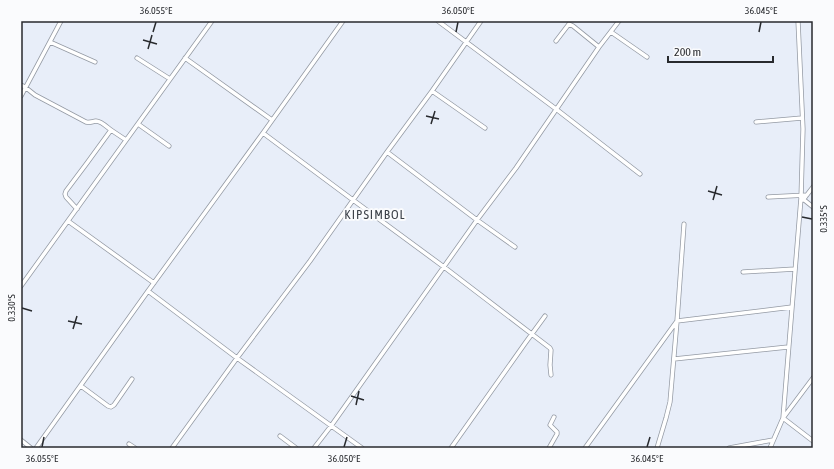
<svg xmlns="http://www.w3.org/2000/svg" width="834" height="469" font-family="'Asap Condensed',sans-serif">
  <rect width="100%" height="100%" fill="#e8eef9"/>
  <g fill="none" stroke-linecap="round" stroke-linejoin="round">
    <defs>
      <path id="street" d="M 438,21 L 556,109 L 640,174
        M 798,21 L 803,129 L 801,198 L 783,418 L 813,441
        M 611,32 L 647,57
        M 556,41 L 569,24 L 573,26 L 599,47
        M 50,42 L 95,62
        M 137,58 L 170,79
        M 185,58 L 272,120
        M 21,85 L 25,87 L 35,95 L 86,122 C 90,123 91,122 96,121 C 101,121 107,127 111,130
        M 432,91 L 485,128
        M 21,96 L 61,21
        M 756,122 L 802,118
        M 138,124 L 169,146
        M 263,133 L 353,200 L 444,267 L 550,348 L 551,350 L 550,365 L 551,375
        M 387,152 L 477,220 L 515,247
        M 768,197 L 807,195
        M 803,199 L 813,207
        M 803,200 L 813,187
        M 77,209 L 66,197 L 65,194 L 66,191 L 87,163 L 111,130 L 126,140
        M 68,221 L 154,283
        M 743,272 L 795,269
        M 21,286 L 212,21
        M 148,291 L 237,358 L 362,448
        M 674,359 L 788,347
        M 81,386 L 108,406 L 111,407 L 114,405 L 132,379
        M 280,436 L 296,448
        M 21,440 L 31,448
        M 129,444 L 135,448
        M 36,448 L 148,291 L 263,133 L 343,21
        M 172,448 L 237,358 L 310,261 L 387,152 L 432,91 L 481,21
        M 314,448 L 331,426 L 477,220 L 516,168 L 599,47 L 619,21
        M 451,448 L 526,342 L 545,316
        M 549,448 L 557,434 L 557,432 L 550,425 L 554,417
        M 585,448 L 677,321 L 792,307
        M 657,448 L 666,418 L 670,402 L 677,321 L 684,224
        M 729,448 L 773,440
        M 770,448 L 783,418 L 813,378"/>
    </defs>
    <use href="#street" stroke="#949aa4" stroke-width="5"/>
    <use href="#street" stroke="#fff" stroke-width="3.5"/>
  </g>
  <path fill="none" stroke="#282a2e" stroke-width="1.5" d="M 153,32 L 156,22M 456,32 L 458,22M 759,32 L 761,22M 143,40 L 157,44M 148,49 L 152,35M 426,116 L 439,119M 431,124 L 435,111M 708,191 L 722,195M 713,200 L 717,186M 802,217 L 812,219M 22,308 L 32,311M 68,321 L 82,324M 73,329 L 77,316M 351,396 L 364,400M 356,405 L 359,391M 42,447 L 44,437M 344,447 L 347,437M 647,447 L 650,437"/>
  <g text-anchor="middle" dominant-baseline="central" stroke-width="4" stroke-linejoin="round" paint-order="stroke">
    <g font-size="13" letter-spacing="1" fill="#3d424a" stroke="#fafbfd">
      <text x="375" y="214">KIPSIMBOL</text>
    </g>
  </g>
  <rect width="834" height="469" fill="none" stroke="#fafbfd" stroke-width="44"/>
  <path d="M668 56v6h105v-6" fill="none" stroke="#282a2e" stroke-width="2"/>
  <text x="674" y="56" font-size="12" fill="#282a2e" stroke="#fafbfd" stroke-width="3" paint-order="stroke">200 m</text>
  <rect x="22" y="22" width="790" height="425" fill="none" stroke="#282a2e" stroke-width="1.5"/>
  <g font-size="10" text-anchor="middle" fill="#282a2e">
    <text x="156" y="14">36.055°E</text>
    <text x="458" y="14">36.050°E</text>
    <text x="761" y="14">36.045°E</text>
    <text transform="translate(823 219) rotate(-90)" y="4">0.335°S</text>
    <text transform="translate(11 308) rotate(-90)" y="4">0.330°S</text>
    <text x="42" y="462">36.055°E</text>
    <text x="344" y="462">36.050°E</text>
    <text x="647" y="462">36.045°E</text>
  </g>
</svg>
